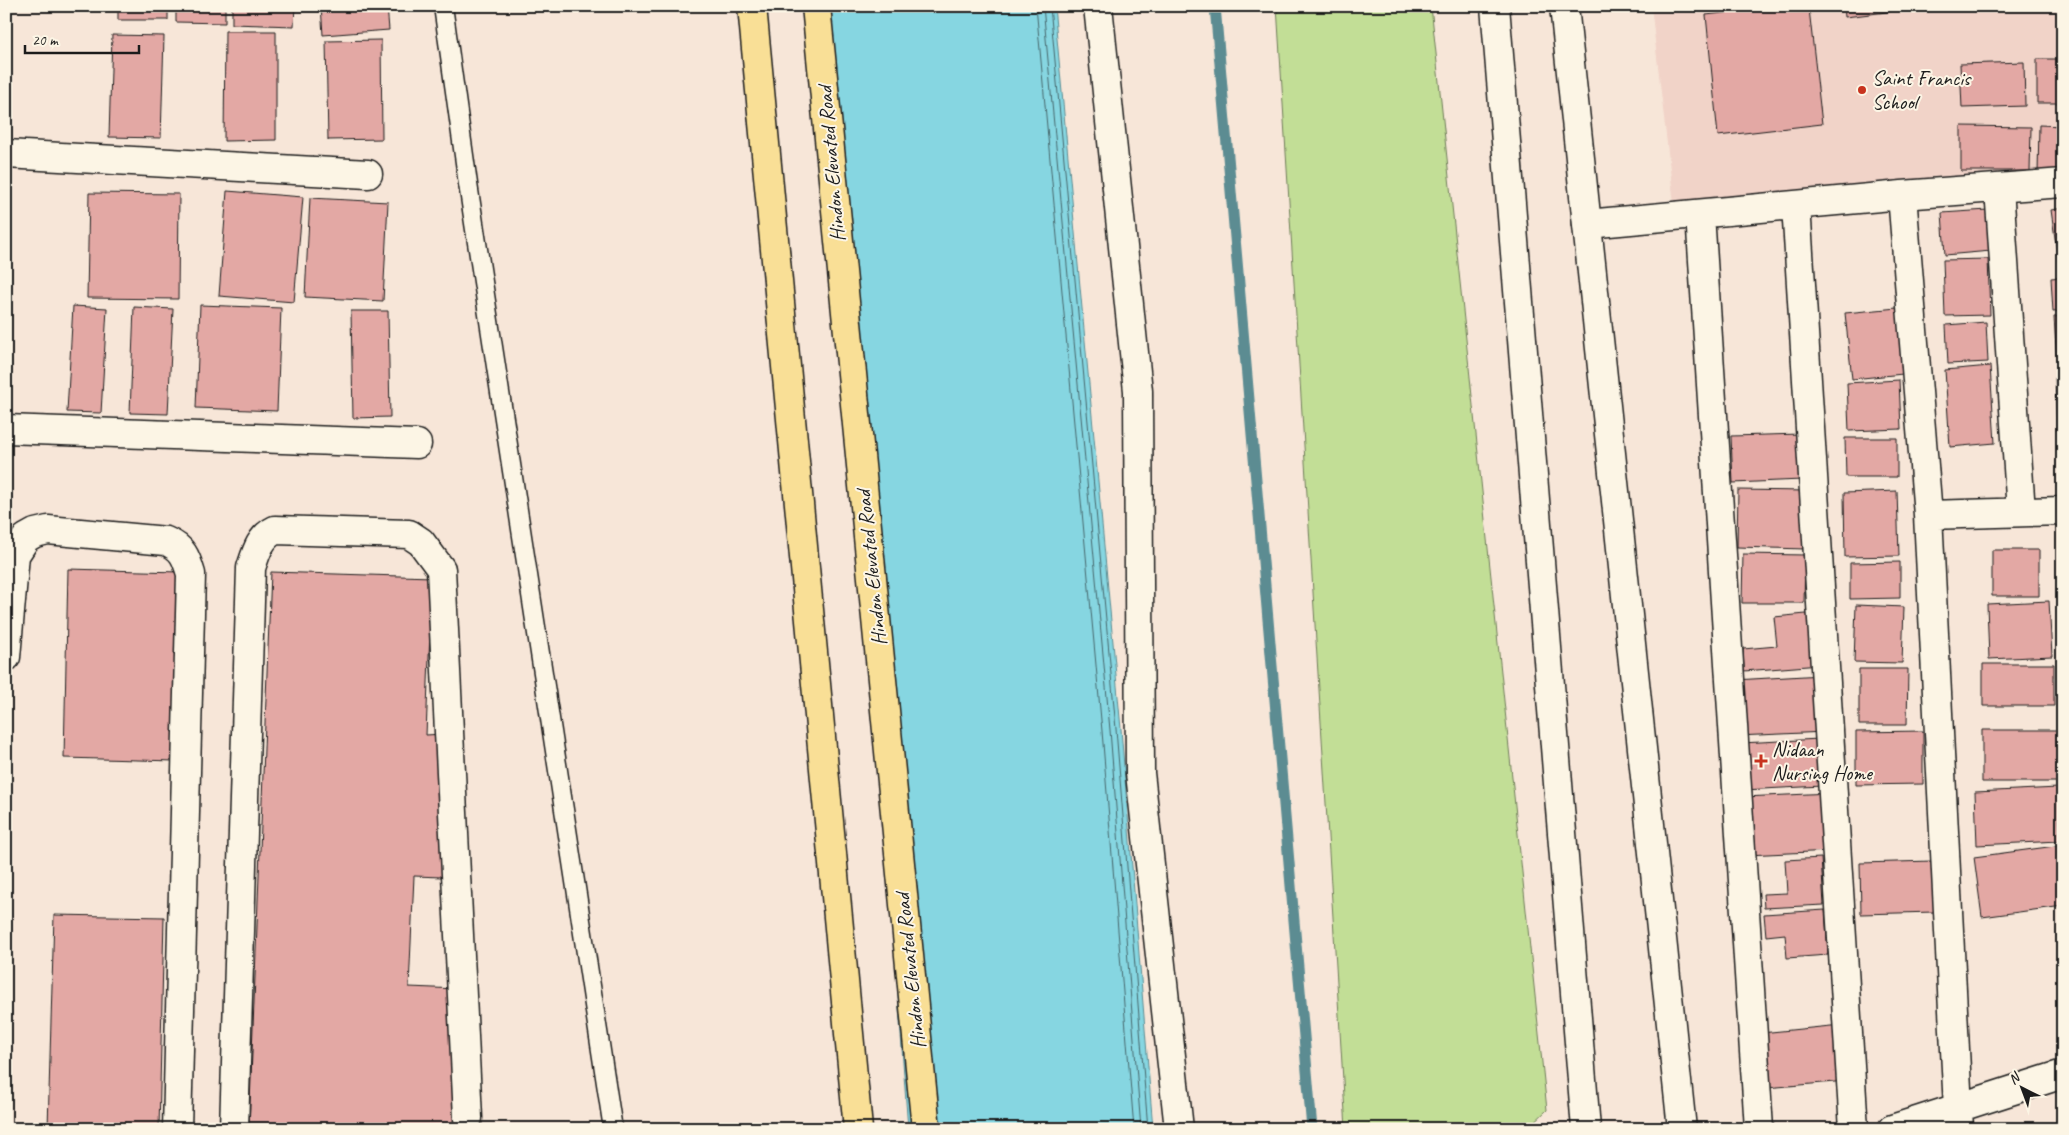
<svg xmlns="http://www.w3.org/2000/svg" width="2069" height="1135" font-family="Caveat,sans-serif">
  <rect width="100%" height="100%" fill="#f7e6d8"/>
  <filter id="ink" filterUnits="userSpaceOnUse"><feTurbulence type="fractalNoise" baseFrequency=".02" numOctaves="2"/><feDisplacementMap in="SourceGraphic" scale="10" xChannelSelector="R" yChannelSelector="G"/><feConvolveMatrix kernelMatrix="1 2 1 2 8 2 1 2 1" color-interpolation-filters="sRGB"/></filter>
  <g filter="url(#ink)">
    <path fill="#f1d3c8" d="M 1651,6 L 2063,6 L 2063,175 L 1674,204 Z"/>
    <path fill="#c2de96" stroke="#6f7d59" d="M 1277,6 L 1431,6 L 1547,1110 L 1527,1129 L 1346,1129 Z"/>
    <path fill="#86d6e1" stroke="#5c8c92" d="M 808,6 L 1054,6 L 1121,729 L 1153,1129 L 908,1129 L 891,901 Z"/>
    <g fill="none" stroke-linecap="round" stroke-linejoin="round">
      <path stroke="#46666b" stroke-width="1" d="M 1036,6 L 1102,731 L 1134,1129
        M 1043,6 L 1110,730 L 1141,1129
        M 1050,6 L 1116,729 L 1148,1129"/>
      <path stroke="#5c8c92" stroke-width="11" d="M 1215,6 L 1312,1129"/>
    </g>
    <path fill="#e3a8a4" stroke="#1c1c1c" d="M 118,6 L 168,6 L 168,20 L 118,20 Z
      M 176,6 L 225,6 L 225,23 L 176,22 Z
      M 232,6 L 295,6 L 294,26 L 232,24 Z
      M 321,6 L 387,6 L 389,30 L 323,35 Z
      M 1731,6 L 1834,6 L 1809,9 L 1822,124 L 1718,136 L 1706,15 L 1732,12 Z
      M 1844,6 L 1937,6 L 1845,17 Z
      M 225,31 L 276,31 L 276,140 L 224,141 Z
      M 112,35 L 164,36 L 161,138 L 109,137 Z
      M 381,40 L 382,139 L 328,140 L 326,41 Z
      M 2037,59 L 2063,59 L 2063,103 L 2037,103 Z
      M 2024,62 L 2025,106 L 1962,108 L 1960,64 Z
      M 2039,125 L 2063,126 L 2063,174 L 2038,174 Z
      M 1961,126 L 2031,127 L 2030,171 L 1961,171 Z
      M 227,191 L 303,197 L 294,302 L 219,296 Z
      M 89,193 L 179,194 L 178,299 L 87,298 Z
      M 310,198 L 388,202 L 383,301 L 305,297 Z
      M 2063,208 L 2063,266 L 2059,266 L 2051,210 Z
      M 1988,210 L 1991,251 L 1945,255 L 1942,213 Z
      M 1988,259 L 1990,315 L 1945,316 L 1943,260 Z
      M 2063,277 L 2063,311 L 2053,312 L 2051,278 Z
      M 200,305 L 281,308 L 277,411 L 196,408 Z
      M 73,306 L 107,308 L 101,413 L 67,412 Z
      M 134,307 L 173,309 L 168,414 L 130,413 Z
      M 1897,308 L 1903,374 L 1852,379 L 1845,313 Z
      M 351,311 L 388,311 L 390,417 L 353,418 Z
      M 2063,316 L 2063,364 L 2057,364 L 2054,317 Z
      M 1986,322 L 1988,362 L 1948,364 L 1946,325 Z
      M 1990,366 L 1995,443 L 1950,447 L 1945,370 Z
      M 2055,377 L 2063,377 L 2063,431 L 2057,431 Z
      M 1899,380 L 1901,429 L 1849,431 L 1847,383 Z
      M 1801,434 L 1802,480 L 1733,483 L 1731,436 Z
      M 1845,438 L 1897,438 L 1897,477 L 1846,477 Z
      M 1738,490 L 1806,491 L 1805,549 L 1737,547 Z
      M 1897,491 L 1899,556 L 1845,557 L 1844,493 Z
      M 1992,550 L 2039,550 L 2039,596 L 1992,596 Z
      M 1743,554 L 1805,555 L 1804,603 L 1742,603 Z
      M 1900,562 L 1900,598 L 1850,599 L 1850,563 Z
      M 68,569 L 179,572 L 175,761 L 64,758 Z
      M 271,572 L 432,577 L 426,735 L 443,734 L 442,877 L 414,876 L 409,987 L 458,989 L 453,1129 L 249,1129 Z
      M 2049,601 L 2052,656 L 1989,659 L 1987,604 Z
      M 1856,605 L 1904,607 L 1902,663 L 1854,662 Z
      M 1817,613 L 1820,665 L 1744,671 L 1743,649 L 1777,646 L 1774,617 Z
      M 1983,664 L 2054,664 L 2054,706 L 1983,706 Z
      M 1859,669 L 1908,669 L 1907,725 L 1859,725 Z
      M 1822,675 L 1825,732 L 1737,736 L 1735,680 Z
      M 1982,730 L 2058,730 L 2058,782 L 1982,782 Z
      M 1923,731 L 1923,784 L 1856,785 L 1856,732 Z
      M 1820,739 L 1822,786 L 1743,790 L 1741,743 Z
      M 2058,788 L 2060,841 L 1977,845 L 1975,792 Z
      M 1830,793 L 1832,851 L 1746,855 L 1744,797 Z
      M 2063,845 L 2063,906 L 1982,917 L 1974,857 Z
      M 1821,858 L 1824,905 L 1764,908 L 1763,894 L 1787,893 L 1785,860 Z
      M 1933,861 L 1934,912 L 1861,914 L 1860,863 Z
      M 1825,910 L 1828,955 L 1787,958 L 1785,934 L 1766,936 L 1764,914 Z
      M 54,915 L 164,917 L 159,1129 L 48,1128 Z
      M 1841,1025 L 1846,1081 L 1766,1088 L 1761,1033 Z"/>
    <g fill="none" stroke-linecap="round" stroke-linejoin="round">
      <defs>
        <path id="lane" d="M 443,6 L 468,184 L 613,1129"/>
        <path id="street" d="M 6,154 L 368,174
          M 1999,188 L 2021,512
          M 1902,195 L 1928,515 L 1959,1129
          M 1796,205 L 1854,1129
          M 1700,214 L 1759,1129
          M 1587,224 L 1902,195 L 2063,183
          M 6,429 L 417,444
          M 1928,515 L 2063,511
          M 6,657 L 15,555 L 26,538 L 35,533 L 48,530 L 166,541 C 183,548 186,557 191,574 L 177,1129
          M 234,1129 L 251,568 C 256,553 260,537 275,530 L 409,534 L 421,542 L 441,569 L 468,1118
          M 1892,1129 L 2063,1074"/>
        <path id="secondary" d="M 1098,6 L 1138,391 L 1140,773 L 1179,1129
          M 1495,6 L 1586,1129
          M 1564,6 L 1682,1129"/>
        <path id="highway" d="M 752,6 L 858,1129
          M 816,6 L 926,1129"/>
      </defs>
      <use href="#lane" stroke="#1c1c1c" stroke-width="21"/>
      <use href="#street" stroke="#1c1c1c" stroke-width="31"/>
      <use href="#secondary" stroke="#1c1c1c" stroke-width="31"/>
      <use href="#highway" stroke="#1c1c1c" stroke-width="31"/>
      <use href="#lane" stroke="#fcf5e5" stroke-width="18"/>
      <use href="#street" stroke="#fcf5e5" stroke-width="28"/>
      <use href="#secondary" stroke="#fcf5e5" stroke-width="28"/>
      <use href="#highway" stroke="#f9df96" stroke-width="28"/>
    </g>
  </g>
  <g fill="#c8321e" stroke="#fcf5e5" stroke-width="2">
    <circle cx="1862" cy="90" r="5"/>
    <path d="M1758.5 753.5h5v5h5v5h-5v5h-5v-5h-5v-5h5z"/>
  </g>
  <g text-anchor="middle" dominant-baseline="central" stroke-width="4" stroke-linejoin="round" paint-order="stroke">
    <g font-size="21" fill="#1c1c1c" stroke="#fcf5e5" text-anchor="start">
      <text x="1872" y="78">Saint Francis<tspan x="1872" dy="24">School</tspan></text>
      <text x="1772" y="749">Nidaan<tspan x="1772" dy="24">Nursing Home</tspan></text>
    </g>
    <g font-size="21" fill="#1c1c1c" stroke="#fcf5e5">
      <text transform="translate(831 164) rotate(-95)">Hindon Elevated Road</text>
      <text transform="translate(871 568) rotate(-96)">Hindon Elevated Road</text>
      <text transform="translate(910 971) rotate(-96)">Hindon Elevated Road</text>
    </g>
  </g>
  <rect width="2069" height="1135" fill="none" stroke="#fcf5e5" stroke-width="25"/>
  <rect x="12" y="12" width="2044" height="1110" fill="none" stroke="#1c1c1c" stroke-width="2" filter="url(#ink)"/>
  <g transform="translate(2022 1088) rotate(318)" stroke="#fcf5e5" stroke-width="4" paint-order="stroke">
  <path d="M0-4L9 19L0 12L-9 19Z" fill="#1c1c1c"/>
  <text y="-8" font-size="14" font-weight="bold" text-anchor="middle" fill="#1c1c1c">N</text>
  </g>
  <path d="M25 45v8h114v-8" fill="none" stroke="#1c1c1c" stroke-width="2.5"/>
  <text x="32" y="45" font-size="15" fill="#1c1c1c" stroke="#fcf5e5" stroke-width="4" paint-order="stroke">20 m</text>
</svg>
